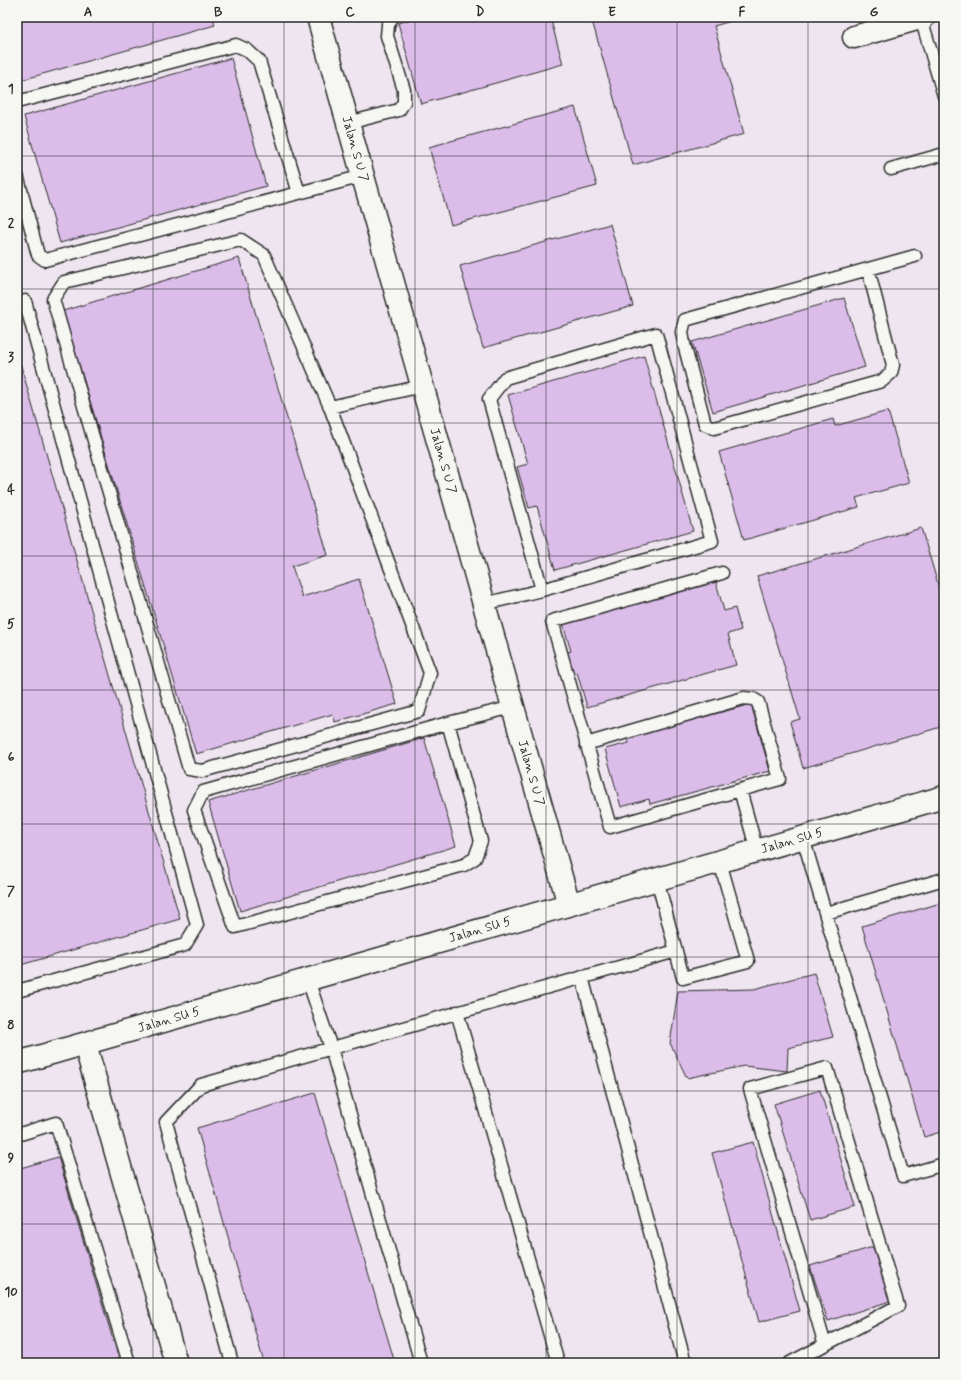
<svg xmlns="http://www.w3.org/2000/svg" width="961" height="1380" font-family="Mynerve,sans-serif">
  <rect width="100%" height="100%" fill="#f6f6f2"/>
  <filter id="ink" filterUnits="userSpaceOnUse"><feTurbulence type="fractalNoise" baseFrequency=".025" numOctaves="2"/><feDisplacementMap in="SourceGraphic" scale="8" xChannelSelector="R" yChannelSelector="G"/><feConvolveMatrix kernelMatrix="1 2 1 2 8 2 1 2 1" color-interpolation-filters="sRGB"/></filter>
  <g filter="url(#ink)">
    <path fill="#eee5f0" d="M 17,17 L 944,17 L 944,1363 L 17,1363 Z"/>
    <path fill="#dcbdea" stroke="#2b2b2b" d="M 17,17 L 213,17 L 215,25 L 18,81 L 17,76 Z
      M 419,17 L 550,17 L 563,64 L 421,104 L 398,23 Z
      M 591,17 L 745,17 L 714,26 L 744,134 L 633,165 Z
      M 231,58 L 266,186 L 60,243 L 24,116 Z
      M 575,107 L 597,186 L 451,225 L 429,147 Z
      M 610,224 L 633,306 L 483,348 L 460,266 Z
      M 239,258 L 328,555 L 292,566 L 302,597 L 359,579 L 397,704 L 335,722 L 333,714 L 196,754 L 63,311 Z
      M 844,298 L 865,367 L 713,412 L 692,342 Z
      M 17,352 L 180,919 L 17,966 Z
      M 644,356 L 693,531 L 555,570 L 537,506 L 529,508 L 517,467 L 528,464 L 508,395 Z
      M 888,411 L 909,483 L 856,498 L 859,507 L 744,540 L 719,452 L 833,419 L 835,426 Z
      M 921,528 L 944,604 L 944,726 L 803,768 L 790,722 L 800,719 L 757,576 Z
      M 716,582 L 724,611 L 735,608 L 741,630 L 728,634 L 736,665 L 587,707 L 577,672 L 571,674 L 565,653 L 571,651 L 563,624 Z
      M 751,704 L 770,771 L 650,804 L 649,799 L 621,807 L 605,749 L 629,743 L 627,738 Z
      M 424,738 L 456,846 L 240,911 L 208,802 Z
      M 944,902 L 944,1131 L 924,1137 L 862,926 Z
      M 814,973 L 833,1037 L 788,1048 L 787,1071 L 744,1066 L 687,1078 L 670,1043 L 678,991 L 754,989 Z
      M 820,1090 L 855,1207 L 810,1220 L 774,1104 Z
      M 315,1093 L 395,1363 L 264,1363 L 197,1128 Z
      M 753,1142 L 800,1311 L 759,1322 L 712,1153 Z
      M 58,1157 L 120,1363 L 17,1363 L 17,1169 Z
      M 873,1247 L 890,1301 L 828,1321 L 810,1266 Z"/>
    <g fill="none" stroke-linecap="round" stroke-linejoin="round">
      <defs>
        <path id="lane" d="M 921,18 L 944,96
          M 17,102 L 236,45 L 247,50 L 259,61 L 299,193
          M 348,123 L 399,110 L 404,102 L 404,90 L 387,36 L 388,25 L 392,17
          M 891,169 L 944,154
          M 17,175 L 38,255 L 45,260 L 363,176
          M 241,240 L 264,255 L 330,407 L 430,673 L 419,711 L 202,771 L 189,769 L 53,299 L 64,282 Z
          M 868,269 L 893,365 L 891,373 L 882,381 L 714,428 L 705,424 L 684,344 L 682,332 L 685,320 L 915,256
          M 17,304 L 25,301 L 197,925 L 185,945 L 17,991
          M 330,407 L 422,386
          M 722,573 L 552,621 L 610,827 L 740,790 L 757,851
          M 484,604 L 542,590 L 712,541 L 656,334 L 505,378 L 489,399 L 542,590
          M 448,723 L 481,841 L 475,858 L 464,865 L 235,927 L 194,810 L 203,792 L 448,723 L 513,707
          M 586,744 L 744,698 L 753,699 L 758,702 L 780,779 L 740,790
          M 803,838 L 903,1176 L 944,1164
          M 657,879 L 683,978 L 748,961 L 720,862
          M 826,913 L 944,879
          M 582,977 L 685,1363
          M 308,980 L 331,1048 L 421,1363
          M 457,1012 L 558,1363
          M 17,1135 L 56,1123 L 129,1363
          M 232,1363 L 166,1122 L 201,1085 L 676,951
          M 790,1363 L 898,1306 L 827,1068 L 750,1089 L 825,1345"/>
        <path id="street" d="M 318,17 L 569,905
          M 854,37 L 924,17
          M 85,1044 L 176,1363
          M 17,1063 L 944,797"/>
      </defs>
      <use href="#lane" stroke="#2b2b2b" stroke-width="15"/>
      <use href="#street" stroke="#2b2b2b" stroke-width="25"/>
      <use href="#lane" stroke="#f6f6f2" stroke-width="12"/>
      <use href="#street" stroke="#f6f6f2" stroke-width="22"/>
    </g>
  </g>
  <path fill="none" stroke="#2b2b2b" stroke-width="1" stroke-opacity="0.55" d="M 153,17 L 153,1363M 284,17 L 284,1363M 415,17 L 415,1363M 546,17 L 546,1363M 677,17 L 677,1363M 808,17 L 808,1363M 17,156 L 944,156M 17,289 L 944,289M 17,423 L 944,423M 17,556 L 944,556M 17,690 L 944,690M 17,824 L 944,824M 17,957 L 944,957M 17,1091 L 944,1091M 17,1224 L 944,1224"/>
  <g text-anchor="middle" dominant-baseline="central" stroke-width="4" stroke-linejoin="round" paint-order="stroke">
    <g font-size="13" fill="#2b2b2b" stroke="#f6f6f2">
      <text transform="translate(355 149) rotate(74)">Jalan S U 7</text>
      <text transform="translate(443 461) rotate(74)">Jalan S U 7</text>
      <text transform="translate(531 773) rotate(74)">Jalan S U 7</text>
      <text transform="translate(792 841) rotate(-16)">Jalan SU 5</text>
      <text transform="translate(480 930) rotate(-16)">Jalan SU 5</text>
      <text transform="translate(169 1020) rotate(-16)">Jalan SU 5</text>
    </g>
  </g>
  <rect width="961" height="1380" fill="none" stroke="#f6f6f2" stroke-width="44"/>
  <rect x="22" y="22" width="917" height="1336" fill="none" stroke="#2b2b2b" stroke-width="1.5"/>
  <g font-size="13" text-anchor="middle" font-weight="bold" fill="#2b2b2b">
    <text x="88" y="16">A</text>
    <text x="218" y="16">B</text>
    <text x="350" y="16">C</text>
    <text x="480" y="16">D</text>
    <text x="612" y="16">E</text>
    <text x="742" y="16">F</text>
    <text x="874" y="16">G</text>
    <text x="11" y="93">1</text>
    <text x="11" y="227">2</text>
    <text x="11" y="361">3</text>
    <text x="11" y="494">4</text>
    <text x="11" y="628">5</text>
    <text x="11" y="761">6</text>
    <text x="11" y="895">7</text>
    <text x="11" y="1029">8</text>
    <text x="11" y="1162">9</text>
    <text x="11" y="1296">10</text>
  </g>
</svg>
